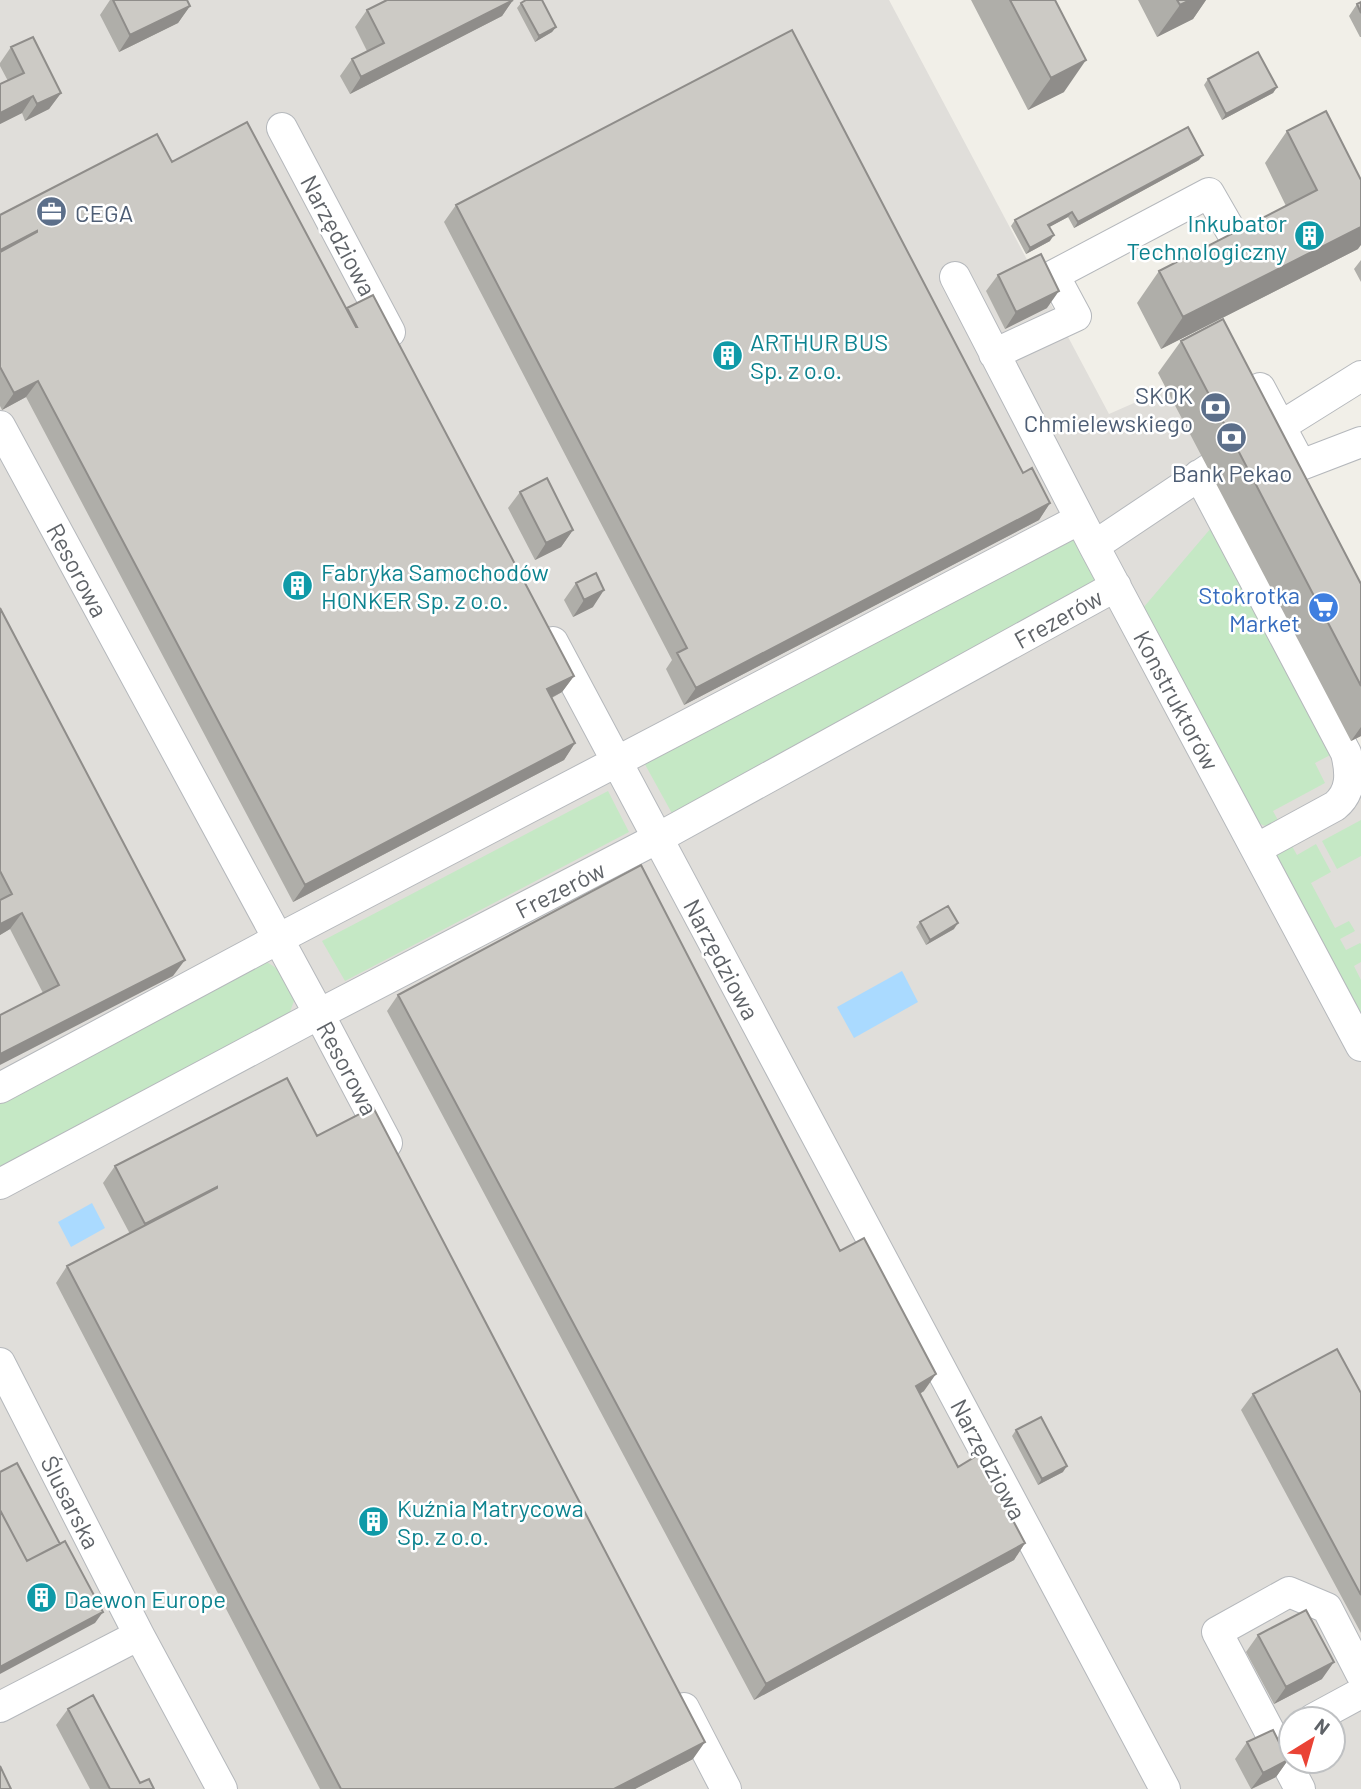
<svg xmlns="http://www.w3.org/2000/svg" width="1361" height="1789" font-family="Barlow,sans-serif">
  <rect width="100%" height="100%" fill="#f1efe8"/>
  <path fill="#e0deda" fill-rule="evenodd" d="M 0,0 L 889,0 L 1109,414 L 1168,388 L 1361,755 L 1361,1789 L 0,1789 ZM 1291,1719 L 1333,1719 L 1333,1761 L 1291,1761 Z"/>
  <path fill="#c5e8c5" d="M 1217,521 L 1338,751 L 1315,763 L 1325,783 L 1273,811 L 1280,824 C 1270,826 1264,828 1256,821 L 1143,608 Z
    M 1075,533 L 1101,584 L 674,817 L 642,759 Z
    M 608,791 L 629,832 L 345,981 L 322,941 Z
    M 1361,820 L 1361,856 L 1337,869 L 1322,841 Z
    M 1288,839 L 1297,855 L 1316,844 L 1331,872 L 1311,883 L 1335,928 L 1349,921 L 1355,931 L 1340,939 L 1346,950 L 1360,943 L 1361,944 L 1361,962 L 1354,966 L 1361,980 L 1361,1019 L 1277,857 L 1278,852 Z
    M 262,960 C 282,968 285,980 295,998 L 290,1012 L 0,1167 L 0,1103 Z"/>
  <path fill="#aadaff" d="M 902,971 L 918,1002 L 854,1038 L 837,1007 Z
    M 92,1203 L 105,1228 L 71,1247 L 58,1222 Z"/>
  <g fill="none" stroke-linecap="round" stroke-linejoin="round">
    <defs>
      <path id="minor" d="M 282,128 L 390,332
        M 955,277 L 1094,546 L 1361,1046
        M 994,354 L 1076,316 L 1054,275 L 1209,193 L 1232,233
        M 1260,388 L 1301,465 L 1361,442
        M 0,426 L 319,1014 L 387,1143
        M 1265,436 L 1361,376
        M 1199,475 L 1346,753 C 1351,773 1352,792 1335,806 L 1256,849
        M 1094,546 L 1209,469
        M 553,642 L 1165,1789
        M 0,1088 L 278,939 L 1080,519
        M 0,1184 L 319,1014 L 658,838 L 1116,586
        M 0,1363 L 139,1635 L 222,1789
        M 0,1707 L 139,1635
        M 684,1708 L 726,1789
        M 1313,1719 L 1361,1693
        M 1300,1789 L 1217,1632 L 1289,1592 L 1327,1608 L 1361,1674"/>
    </defs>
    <use href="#minor" stroke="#b5b8bc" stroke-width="32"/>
    <use href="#minor" stroke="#fff" stroke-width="30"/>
  </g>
  <path fill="#afaea9" d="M 110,0 L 113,0 L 190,6 L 178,23 L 119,52 L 100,15 Z
    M 513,0 L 502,16 L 350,94 L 340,76 L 352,59 L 367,51 L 355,27 L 367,10 Z
    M 971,0 L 1055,0 L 1064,92 L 1028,110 Z
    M 1138,0 L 1206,0 L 1193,19 L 1157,37 Z
    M 1361,2 L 1361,37 L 1360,37 L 1349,16 L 1357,4 Z
    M 521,3 L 556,27 L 552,32 L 535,42 L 517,8 Z
    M 11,47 L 61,93 L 49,109 L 25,121 L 22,113 L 0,124 L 0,84 L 8,81 L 0,66 L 0,63 Z
    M 1208,79 L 1277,87 L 1273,93 L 1222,120 L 1204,85 Z
    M 1287,131 L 1358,249 L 1161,349 L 1137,303 L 1159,271 L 1286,206 L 1265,163 Z
    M 1199,160 L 1074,228 L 1068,217 L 1049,227 L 1050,241 L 1026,254 L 1011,226 L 1015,220 Z
    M 172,162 L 346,309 L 347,308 L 574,676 L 562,692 L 552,698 L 575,743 L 564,760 L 293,902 L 26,397 L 2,410 L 0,406 L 0,215 Z
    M 456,205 L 1023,473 L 1050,503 L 1039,520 L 684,705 L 666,669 L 672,660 L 444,222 Z
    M 1361,260 L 1361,282 L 1354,269 Z
    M 998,275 L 1047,308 L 1005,329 L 986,291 Z
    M 1181,341 L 1361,584 L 1361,736 L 1351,741 L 1158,373 Z
    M 520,492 L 573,530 L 561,547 L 535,560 L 508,508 Z
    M 576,583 L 593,607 L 573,617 L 564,600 Z
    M 0,608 L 173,976 L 43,993 L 10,929 L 0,935 Z
    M 920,922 L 954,929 L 926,945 L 916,927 Z
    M 398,995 L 840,1251 L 924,1391 L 920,1394 L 958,1467 L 1025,1543 L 1014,1560 L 754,1700 L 387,1011 Z
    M 317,1136 L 693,1759 L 635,1789 L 320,1789 L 56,1283 L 67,1266 L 130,1234 L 103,1183 L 115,1166 Z
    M 1361,1393 L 1361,1633 L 1241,1410 L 1253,1394 Z
    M 1016,1430 L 1063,1472 L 1038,1485 L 1012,1436 Z
    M 1258,1635 L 1322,1679 L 1274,1704 L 1246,1652 Z
    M 68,1709 L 140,1783 L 154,1789 L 90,1789 L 56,1725 Z
    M 1247,1742 L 1288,1760 L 1276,1777 L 1252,1789 L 1251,1789 L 1235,1759 Z"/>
  <path fill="#8f8d8a" d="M 513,0 L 502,16 L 350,94 L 361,77 Z
    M 1190,0 L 1206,0 L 1193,19 L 1157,37 L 1180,5 Z
    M 190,6 L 178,23 L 119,52 L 130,35 Z
    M 556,27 L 552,32 L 535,42 L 539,36 Z
    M 1086,60 L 1064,92 L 1028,110 L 1051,78 Z
    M 1277,87 L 1273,93 L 1222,120 L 1226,114 Z
    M 61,93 L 49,109 L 25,121 L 37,104 Z
    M 33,96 L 22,113 L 0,124 L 0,113 Z
    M 1203,155 L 1199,160 L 1074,228 L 1078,222 Z
    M 1072,212 L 1068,217 L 1044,230 L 1048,225 Z
    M 1361,227 L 1361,245 L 1358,249 L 1161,349 L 1183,317 Z
    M 37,231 L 25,248 L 0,261 L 0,250 Z
    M 1054,235 L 1050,241 L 1026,254 L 1030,248 Z
    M 1059,291 L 1047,308 L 1005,329 L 1016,312 Z
    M 38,381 L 26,397 L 2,410 L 14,393 Z
    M 1050,503 L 1039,520 L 684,705 L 696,688 Z
    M 573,530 L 561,547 L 535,560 L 546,543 Z
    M 604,590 L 593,607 L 573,617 L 584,600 Z
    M 574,676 L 562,692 L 535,706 L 547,689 Z
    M 1361,727 L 1361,736 L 1351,741 Z
    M 575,743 L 564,760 L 293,902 L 305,885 Z
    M 22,913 L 10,929 L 0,935 L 0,924 Z
    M 958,923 L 954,929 L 926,945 L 930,940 Z
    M 185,960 L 173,976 L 0,1065 L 0,1054 Z
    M 217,1187 L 205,1204 L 133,1240 L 145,1224 Z
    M 936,1374 L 924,1391 L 904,1403 L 916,1386 Z
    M 1067,1466 L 1063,1472 L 1038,1485 L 1042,1479 Z
    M 1025,1543 L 1014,1560 L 754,1700 L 766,1684 Z
    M 103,1612 L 95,1623 L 0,1674 L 0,1667 Z
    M 1334,1662 L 1322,1679 L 1274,1704 L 1286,1687 Z
    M 705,1742 L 693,1759 L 635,1789 L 614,1789 Z
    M 1288,1760 L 1276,1777 L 1251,1789 L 1263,1773 Z"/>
  <path fill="#cccac5" stroke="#8f8d8a" stroke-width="2" d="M 113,0 L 187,0 L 190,6 L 130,35 Z
    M 387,0 L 513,0 L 361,77 L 352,59 L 384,43 L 367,10 Z
    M 526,0 L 542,0 L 556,27 L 539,36 L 521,3 Z
    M 1010,0 L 1055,0 L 1086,60 L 1051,78 Z
    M 1177,0 L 1190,0 L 1180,5 Z
    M 1361,2 L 1361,13 L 1357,4 Z
    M 792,30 L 1023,473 L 1032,468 L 1050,503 L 696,688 L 677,653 L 687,648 L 456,205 Z
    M 33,37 L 61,93 L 37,104 L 33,96 L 0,113 L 0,84 L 24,73 L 11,47 Z
    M 1258,52 L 1277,87 L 1226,114 L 1208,79 Z
    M 1326,111 L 1361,180 L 1361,227 L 1183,317 L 1159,271 L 1317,190 L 1287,131 Z
    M 247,122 L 356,327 L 357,327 L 347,308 L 373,295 L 574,676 L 547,689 L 575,743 L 305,885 L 38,381 L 14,393 L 0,367 L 0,252 L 37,232 L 37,231 L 0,250 L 0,215 L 157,134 L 172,162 Z
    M 1188,127 L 1203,155 L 1078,222 L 1072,212 L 1048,225 L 1054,235 L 1030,248 L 1015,220 Z
    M 1041,254 L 1059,291 L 1016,312 L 998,275 Z
    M 1223,319 L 1361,584 L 1361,686 L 1181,341 Z
    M 547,478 L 573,530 L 546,543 L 520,492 Z
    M 596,573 L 604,590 L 584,600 L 576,583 Z
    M 0,608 L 185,960 L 0,1054 L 0,1015 L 59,985 L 22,913 L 0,924 L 0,900 L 12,894 L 0,871 Z
    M 641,865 L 840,1251 L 864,1238 L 936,1374 L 916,1386 L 958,1467 L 978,1455 L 1025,1543 L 766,1684 L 398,995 Z
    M 948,906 L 958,923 L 930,940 L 920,922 Z
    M 287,1078 L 317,1136 L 373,1107 L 705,1742 L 614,1789 L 341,1789 L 67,1266 L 217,1188 L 217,1187 L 145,1224 L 115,1166 Z
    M 1337,1349 L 1361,1393 L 1361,1595 L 1253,1394 Z
    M 1041,1417 L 1067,1466 L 1042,1479 L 1016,1430 Z
    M 17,1463 L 60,1544 L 27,1561 L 0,1510 L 0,1472 Z
    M 0,1510 L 27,1561 L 65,1541 L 103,1612 L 0,1667 Z
    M 1306,1610 L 1334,1662 L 1286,1687 L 1258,1635 Z
    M 93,1695 L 140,1783 L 149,1779 L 154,1789 L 110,1789 L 68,1709 Z
    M 1273,1730 L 1288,1760 L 1263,1773 L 1247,1742 Z
    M 0,1766 L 11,1789 L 0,1789 Z"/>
  <defs>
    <symbol id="office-disc" viewBox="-11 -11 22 22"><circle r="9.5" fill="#5c6f8a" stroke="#fff"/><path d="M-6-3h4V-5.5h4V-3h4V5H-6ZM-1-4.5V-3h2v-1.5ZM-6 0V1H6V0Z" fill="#fff"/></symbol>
    <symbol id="building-disc" viewBox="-11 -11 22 22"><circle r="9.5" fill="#0f9aa8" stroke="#fff"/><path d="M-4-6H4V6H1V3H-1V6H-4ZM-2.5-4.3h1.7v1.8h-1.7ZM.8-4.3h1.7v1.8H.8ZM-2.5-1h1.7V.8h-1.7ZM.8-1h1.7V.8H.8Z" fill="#fff"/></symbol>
    <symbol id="bank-disc" viewBox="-11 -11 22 22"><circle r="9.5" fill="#5c6f8a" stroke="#fff"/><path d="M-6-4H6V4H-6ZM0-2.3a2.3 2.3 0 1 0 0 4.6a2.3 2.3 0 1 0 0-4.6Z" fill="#fff"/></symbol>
    <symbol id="supermarket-disc" viewBox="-11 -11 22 22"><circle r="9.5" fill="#3f7fe0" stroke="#fff"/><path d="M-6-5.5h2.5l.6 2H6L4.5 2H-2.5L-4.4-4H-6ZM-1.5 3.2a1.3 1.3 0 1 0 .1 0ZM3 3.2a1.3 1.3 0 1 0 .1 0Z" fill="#fff"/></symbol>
  </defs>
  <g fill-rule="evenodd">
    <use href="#office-disc" x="34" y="194" width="35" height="35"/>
    <use href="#building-disc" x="1292" y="218" width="35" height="35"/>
    <use href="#building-disc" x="710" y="338" width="35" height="35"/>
    <use href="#bank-disc" x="1198" y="390" width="35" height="35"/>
    <use href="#bank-disc" x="1214" y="420" width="35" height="35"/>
    <use href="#building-disc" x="280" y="568" width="35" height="35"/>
    <use href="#supermarket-disc" x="1306" y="590" width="35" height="35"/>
    <use href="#building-disc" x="356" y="1504" width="35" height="35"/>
    <use href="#building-disc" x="24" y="1580" width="35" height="35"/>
  </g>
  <g text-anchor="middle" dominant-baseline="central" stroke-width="5" stroke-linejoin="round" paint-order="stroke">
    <g font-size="24" fill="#4e5e75" stroke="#fff" text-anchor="start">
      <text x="75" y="212">CEGA</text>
      <text x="1193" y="394" text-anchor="end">SKOK<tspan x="1193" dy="28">Chmielewskiego</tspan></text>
      <text x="1232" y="472" text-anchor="middle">Bank Pekao</text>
    </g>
    <g font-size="24" fill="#0d838f" stroke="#fff" text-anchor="start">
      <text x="1287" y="222" text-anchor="end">Inkubator<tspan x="1287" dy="28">Technologiczny</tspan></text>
      <text x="750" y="341">ARTHUR BUS<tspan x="750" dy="28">Sp. z o.o.</tspan></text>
      <text x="321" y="571">Fabryka Samochodów<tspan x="321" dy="28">HONKER Sp. z o.o.</tspan></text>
      <text x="397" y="1507">Kuźnia Matrycowa<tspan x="397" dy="28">Sp. z o.o.</tspan></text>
      <text x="64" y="1598">Daewon Europe</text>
    </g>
    <g font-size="24" fill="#5f6368" stroke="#fff">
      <text transform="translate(339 235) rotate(62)">Narzędziowa</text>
      <text transform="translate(78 570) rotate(62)">Resorowa</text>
      <text transform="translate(1058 618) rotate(-29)">Frezerów</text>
      <text transform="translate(1177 700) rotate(62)">Konstruktorów</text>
      <text transform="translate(560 889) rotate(-27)">Frezerów</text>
      <text transform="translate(722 959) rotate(62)">Narzędziowa</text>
      <text transform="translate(348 1068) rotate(62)">Resorowa</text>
      <text transform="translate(989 1459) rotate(62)">Narzędziowa</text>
      <text transform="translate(71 1502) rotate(63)">Ślusarska</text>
    </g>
    <g font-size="24" fill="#366cbe" stroke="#fff" text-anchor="end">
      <text x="1300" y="594">Stokrotka<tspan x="1300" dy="28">Market</tspan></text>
    </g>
  </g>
  <g transform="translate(1312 1740) rotate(37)"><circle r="33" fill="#ffffff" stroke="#bfc1c3" stroke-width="2"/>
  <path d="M0-5L12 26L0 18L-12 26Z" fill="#ea4335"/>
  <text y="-10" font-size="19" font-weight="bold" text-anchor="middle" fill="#5f6368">N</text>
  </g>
</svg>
